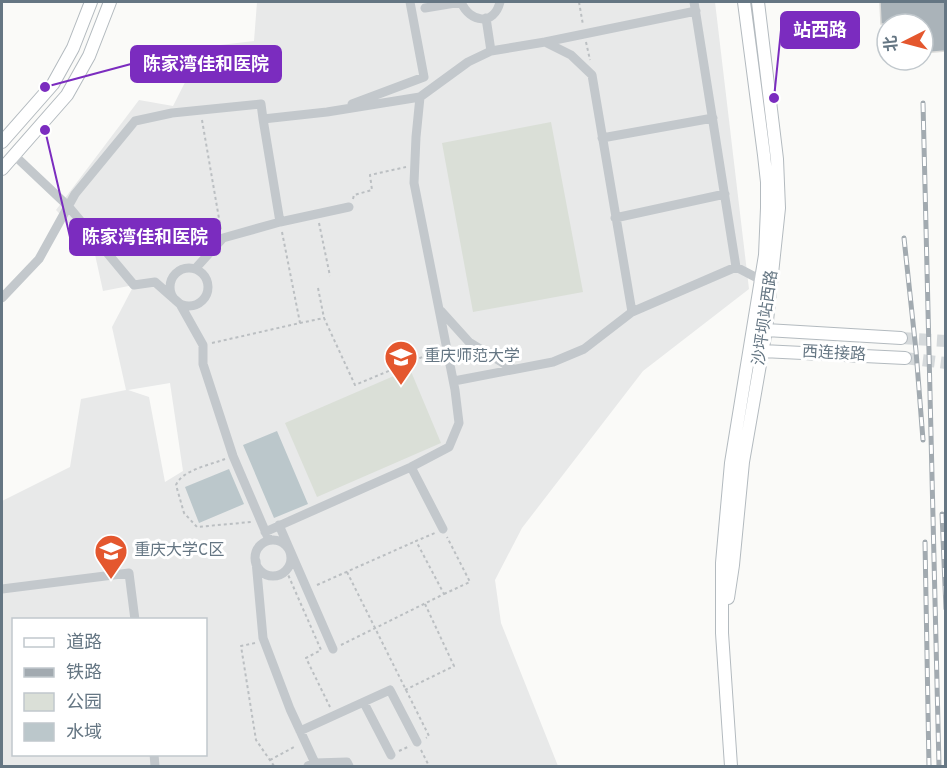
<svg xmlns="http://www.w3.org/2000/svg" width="947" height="768" font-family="Overpass,'Noto Sans SC',sans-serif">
  <rect width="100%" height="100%" fill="#fafaf8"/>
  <path fill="#e8e9e9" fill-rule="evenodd" d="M 257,2 L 715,2 L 749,289 L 643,371 L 522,528 L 495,580 L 501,623 L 558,766 L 2,766 L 2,501 L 70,467 L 81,399 L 126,390 L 112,327 L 134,285 L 103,291 L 94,250 L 56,210 L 139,100 L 173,106 L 203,47 L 254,41 ZM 170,383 L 183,471 L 165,482 L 149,397 L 128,390 ZM 14,620 L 206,620 L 206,754 L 14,754 Z"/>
  <path fill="#dadfd7" d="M 551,122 L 583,292 L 473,312 L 442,143 Z
    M 410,369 L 441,443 L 317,497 L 285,423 Z"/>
  <path fill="#bbc7cb" d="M 277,431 L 308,504 L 274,518 L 243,445 Z
    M 229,469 L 244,504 L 199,523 L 185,487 Z"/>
  <path fill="#aab3b9" stroke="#dcdcda" stroke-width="1.5" d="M 880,2 L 945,2 L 945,51 L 923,53 L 923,24 L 881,24 Z"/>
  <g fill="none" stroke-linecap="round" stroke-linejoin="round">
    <path stroke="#d5d9db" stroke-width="12" stroke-dasharray="12 6" stroke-linecap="butt" d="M 901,338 L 946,341
      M 905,358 L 946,363"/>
    <defs>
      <path id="secondary" d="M 2,142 L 53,84 L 73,48 L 91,2
        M 2,169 L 67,95 L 89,56 L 110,2
        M 766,330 L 901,338
        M 762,351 L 905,358
        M 728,598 L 733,565 L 743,462 L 766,330 L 779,208 L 777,159 L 758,2
        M 731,766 L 722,633 L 722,563 L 731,463 L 765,255 L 767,208 L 767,182 L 764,155 L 744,2"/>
    </defs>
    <use href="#secondary" stroke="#b3babf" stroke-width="14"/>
    <path stroke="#bbbfc2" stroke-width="2" stroke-dasharray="3 3" stroke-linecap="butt" d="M 579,2 L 583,25
      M 586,42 L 590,60
      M 202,120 L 221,230
      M 353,199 L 354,195 L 372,190 L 370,175 L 406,167
      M 319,223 L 330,276
      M 318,288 L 324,318
      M 300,323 L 324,318 L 355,385 L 439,350
      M 212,343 L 300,323 L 282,232
      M 225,459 C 210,465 182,470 176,485 L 184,513 L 197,527 L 251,522
      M 286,570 L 321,650 L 306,658 L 330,707
      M 347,572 L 429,736 L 426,738
      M 317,585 L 416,541
      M 444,594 L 470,582 L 447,537
      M 255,643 L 241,646 L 256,740 L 274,766
      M 341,645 L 444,594 L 416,541 L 435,533
      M 405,690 L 454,666 L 425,604
      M 421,750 L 429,766
      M 399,751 L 410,746
      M 270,760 L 296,746"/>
    <path stroke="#c3c8cc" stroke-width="9" d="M 425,8 L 461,2 C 470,23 494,26 500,2
      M 545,42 L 696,11
      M 352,104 L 424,77 L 410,2
      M 602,138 L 713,118
      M 14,155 L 68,206 L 134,285 L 155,282 L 180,304 L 203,345 L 203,364 L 233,456 L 269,540
      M 615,218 L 725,194
      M 280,222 L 263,119 L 327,112 L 420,97
      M 736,267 L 761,280
      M170 287a19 19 0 1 1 38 0a19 19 0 1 1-38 0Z
      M 195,269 L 223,238 L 280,222 L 349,207
      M 2,298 L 39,259 L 75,194 L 135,121 L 172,113 L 261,104 L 263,119
      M 441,311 L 469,342 L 513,369
      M 632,312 L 736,267 L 694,2
      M 454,381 L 553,362 L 584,349 L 632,312 L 592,75 L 571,55 L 545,42 L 491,51
      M 411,467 L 443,529
      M 279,525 L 333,649
      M 265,532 L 411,467 L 449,447 L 459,423 L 455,390 L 414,183 L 416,137 L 420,97 L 468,62 L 491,51 L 486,18
      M255 558a18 18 0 1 1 36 0a18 18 0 1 1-36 0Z
      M 256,561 L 263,638 L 290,709 L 315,763 L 308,766
      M 2,589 L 129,573 L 135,620
      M 364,703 L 391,755
      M 300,731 L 390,690 L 417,742
      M 154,754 L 155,766
      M 315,763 L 347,762 L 349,766"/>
    <use href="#secondary" stroke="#fff" stroke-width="12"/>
    <defs>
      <path id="rail" d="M 923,103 L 939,766
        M 904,238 L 916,351 L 923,440
        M 942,514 L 946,609
        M 925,542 L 929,766"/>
    </defs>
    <use href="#rail" stroke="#a2aab0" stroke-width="5"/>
    <use href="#rail" stroke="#fff" stroke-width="3" stroke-dasharray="9" stroke-linecap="butt"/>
  </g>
  <defs>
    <symbol id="university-pin" viewBox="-11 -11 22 30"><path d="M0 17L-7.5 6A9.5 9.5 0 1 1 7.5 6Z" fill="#e4572e" stroke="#fff"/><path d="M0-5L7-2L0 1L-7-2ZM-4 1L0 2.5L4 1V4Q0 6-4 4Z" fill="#fff"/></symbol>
  </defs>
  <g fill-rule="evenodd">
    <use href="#university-pin" x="382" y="338" width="38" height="52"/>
    <use href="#university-pin" x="92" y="532" width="38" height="52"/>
  </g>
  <g text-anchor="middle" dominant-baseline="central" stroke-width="6" stroke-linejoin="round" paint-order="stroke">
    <g font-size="16" fill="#657683" stroke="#fff">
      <text transform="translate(766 318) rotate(-82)">沙坪坝站西路</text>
      <text transform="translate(834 354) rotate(3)">西连接路</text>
    </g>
    <g font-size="16" fill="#657683" stroke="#fff" text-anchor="start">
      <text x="424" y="357">重庆师范大学</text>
      <text x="134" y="551">重庆大学C区</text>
    </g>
  </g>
  <path fill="none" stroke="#7b2cbf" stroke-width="2" d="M774 98L781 30M45 87L131 64M45 130L70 237"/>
  <g fill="#7b2cbf" stroke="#fff" stroke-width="2">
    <circle cx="774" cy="98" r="6"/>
    <circle cx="45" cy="87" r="6"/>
    <circle cx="45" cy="130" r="6"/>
  </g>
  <g fill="#7b2cbf" stroke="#7b2cbf" stroke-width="2">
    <rect x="781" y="12" width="78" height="36" rx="6"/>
    <rect x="131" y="46" width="150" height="36" rx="6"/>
    <rect x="70" y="219" width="150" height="36" rx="6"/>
  </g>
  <g font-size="18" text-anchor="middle" font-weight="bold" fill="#fff">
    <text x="820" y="36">站西路</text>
    <text x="206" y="70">陈家湾·佳和医院</text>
    <text x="145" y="243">陈家湾佳和医院</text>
  </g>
  <rect width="947" height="768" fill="none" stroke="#657683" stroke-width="6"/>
  <rect x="12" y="618" width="195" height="138" fill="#ffffff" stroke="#c1c8cd" stroke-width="1.5"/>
  <rect x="24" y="638" width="30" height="9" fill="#ffffff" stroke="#c1c8cd" stroke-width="1.5"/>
  <text x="66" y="648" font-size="18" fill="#657683">道路</text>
  <rect x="24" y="668" width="30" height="9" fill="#a2aab0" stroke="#c1c8cd" stroke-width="1.5"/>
  <text x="66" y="678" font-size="18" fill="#657683">铁路</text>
  <rect x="24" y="693" width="30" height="18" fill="#dadfd7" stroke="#c1c8cd" stroke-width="1.5"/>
  <text x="66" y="708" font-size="18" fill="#657683">公园</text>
  <rect x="24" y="723" width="30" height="18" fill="#bbc7cb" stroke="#c1c8cd" stroke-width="1.5"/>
  <text x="66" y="738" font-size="18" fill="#657683">水域</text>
  <g transform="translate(905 42) rotate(264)"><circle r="28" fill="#ffffff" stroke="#c1c8cd" stroke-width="1.5"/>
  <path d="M0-4.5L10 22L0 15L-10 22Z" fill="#e4572e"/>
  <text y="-9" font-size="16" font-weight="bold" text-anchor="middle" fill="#657683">北</text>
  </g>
</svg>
